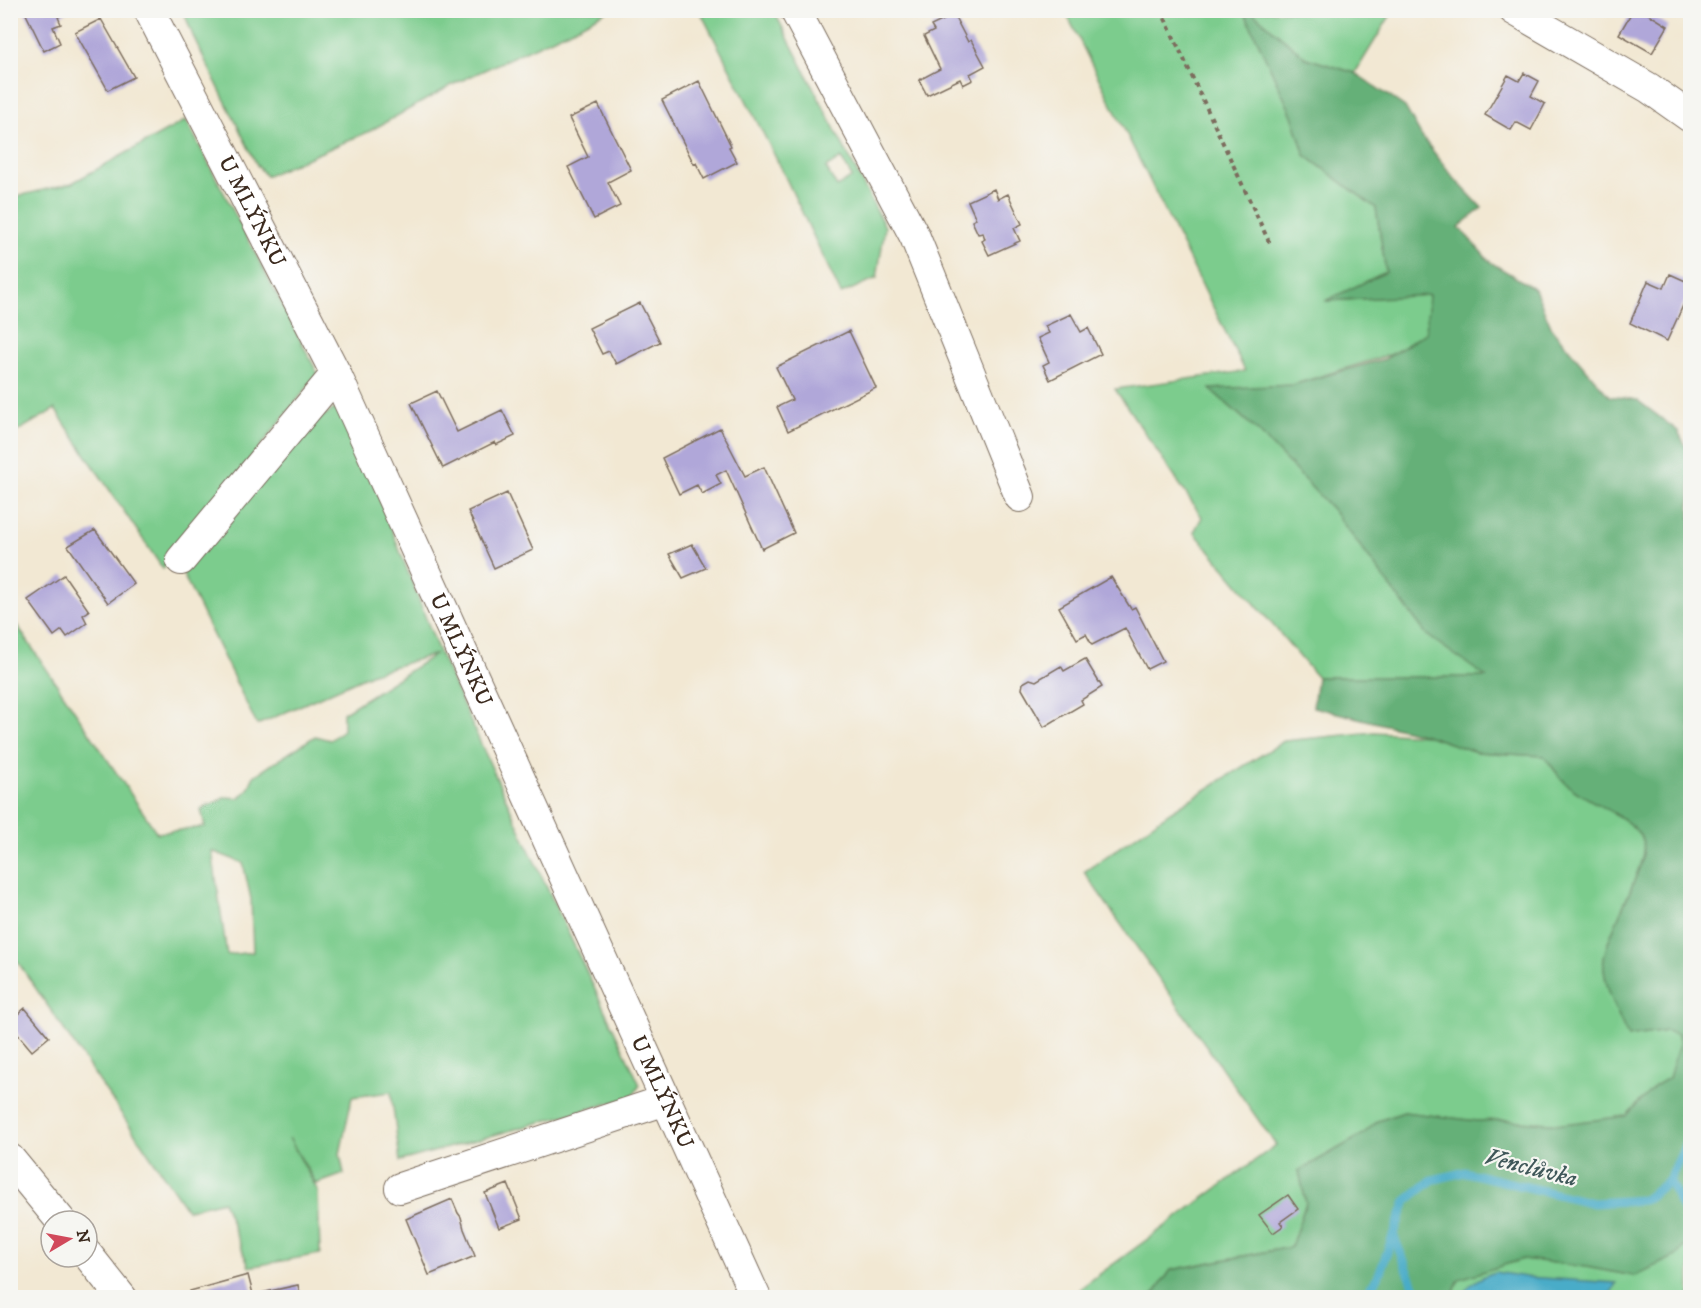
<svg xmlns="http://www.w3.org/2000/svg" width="1701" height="1308" font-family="'IM FELL DW Pica',serif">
  <rect width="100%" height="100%" fill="#f6f6f2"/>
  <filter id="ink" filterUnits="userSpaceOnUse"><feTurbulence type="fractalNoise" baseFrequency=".0167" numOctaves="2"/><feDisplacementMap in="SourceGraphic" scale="12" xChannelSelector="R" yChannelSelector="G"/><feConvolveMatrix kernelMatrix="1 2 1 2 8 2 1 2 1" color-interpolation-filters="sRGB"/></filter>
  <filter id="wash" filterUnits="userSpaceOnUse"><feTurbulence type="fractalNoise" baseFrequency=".008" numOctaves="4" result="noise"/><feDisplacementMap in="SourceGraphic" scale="24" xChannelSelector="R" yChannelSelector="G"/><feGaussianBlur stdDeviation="1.35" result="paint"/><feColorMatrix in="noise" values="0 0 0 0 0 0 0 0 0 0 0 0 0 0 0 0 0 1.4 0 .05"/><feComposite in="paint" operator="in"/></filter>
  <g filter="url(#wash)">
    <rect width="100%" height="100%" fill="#f2e8d3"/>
    <path fill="#7ccc8d" stroke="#5c7b56" stroke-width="1.5" fill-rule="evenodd" d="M 183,10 L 607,10 L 607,11 L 571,30 L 454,84 L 368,132 L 266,176 L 257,165 L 193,36 Z
      M 700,11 L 774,11 L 885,227 L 877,278 L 841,294 L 780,166 ZM 841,158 L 852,177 L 837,187 L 826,168 Z
      M 1065,11 L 1244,11 L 1292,115 L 1305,155 L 1376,208 L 1386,272 L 1327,301 L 1429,295 L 1426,333 L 1392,354 L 1292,385 L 1211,390 L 1261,434 L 1333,510 L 1427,635 L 1487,677 L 1317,677 L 1194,532 L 1202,517 L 1115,389 L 1245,371 Z
      M 1251,11 L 1393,11 L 1355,73 L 1306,58 Z
      M 186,120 L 318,374 L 163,569 L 55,409 L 11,435 L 10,198 L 72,183 Z
      M 343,404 L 439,652 L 533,858 L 640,1085 L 632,1097 L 400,1161 L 391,1092 L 352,1097 L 340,1154 L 344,1174 L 316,1184 L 289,1138 L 318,1191 L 320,1254 L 249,1267 L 223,1201 L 187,1210 L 11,952 L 10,615 L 157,833 L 205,827 L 201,809 L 226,797 L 240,798 L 248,789 L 254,776 L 315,736 L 330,740 L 343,730 L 343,713 L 436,654 L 373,673 L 257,725 L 182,572 L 299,430 ZM 212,851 L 243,863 L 251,899 L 253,952 L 227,955 Z
      M 1374,732 L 1426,735 L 1476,752 L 1544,756 C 1552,766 1560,779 1570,787 C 1588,802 1636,819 1643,841 C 1649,864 1608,929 1604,958 C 1601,981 1619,1015 1628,1037 L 1666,1031 L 1678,1034 L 1679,1044 L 1669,1078 L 1655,1086 L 1626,1116 L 1567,1124 L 1503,1120 L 1477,1121 L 1404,1112 L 1378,1121 L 1362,1135 L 1299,1171 L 1306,1203 L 1291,1247 L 1171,1270 L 1152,1297 L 1067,1298 L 1276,1145 L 1084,872 L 1170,812 L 1284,741 Z
      M 1690,1240 L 1690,1297 L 1452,1298 L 1459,1279 L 1523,1259 L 1586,1267 L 1634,1276 L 1676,1256 Z"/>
    <path fill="#65b078" stroke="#506d4b" stroke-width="1.5" d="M 1244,11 L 1251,11 L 1306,58 L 1355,73 L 1405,107 L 1422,137 L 1454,178 L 1482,208 L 1459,227 L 1490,262 L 1535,289 L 1552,329 L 1609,396 L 1637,400 L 1678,431 L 1690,455 L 1690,1240 L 1676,1256 L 1634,1276 L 1586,1267 L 1523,1259 L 1459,1279 L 1452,1297 L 1152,1297 L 1171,1270 L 1291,1247 L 1306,1203 L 1299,1171 L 1362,1135 L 1378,1121 L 1404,1112 L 1477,1121 L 1503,1120 L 1563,1124 L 1626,1116 L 1655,1086 L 1669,1078 L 1679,1044 L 1678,1034 L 1666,1031 L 1628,1037 C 1619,1016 1601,981 1604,958 C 1608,929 1649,864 1643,842 C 1637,819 1588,802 1570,787 C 1560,779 1552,766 1544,756 L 1476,752 L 1426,735 L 1313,707 L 1317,677 L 1486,677 L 1427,635 L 1333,510 L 1258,431 L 1210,389 L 1292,385 L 1385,359 L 1426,333 L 1429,295 L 1325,301 L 1386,272 L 1376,208 L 1305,155 L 1292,115 Z"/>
    <path fill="#48acc8" stroke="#426b73" stroke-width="1.5" d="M 1495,1272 L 1526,1277 L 1616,1283 L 1609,1297 L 1463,1297 C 1469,1282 1481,1277 1495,1272 Z"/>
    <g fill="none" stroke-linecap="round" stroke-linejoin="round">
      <path stroke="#48acc8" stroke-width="9" d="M 1669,1181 L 1690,1223
        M 1393,1235 L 1419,1298
        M 1362,1298 L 1378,1277 L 1406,1201 L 1432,1180 L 1465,1172 L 1593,1203 L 1644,1200 L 1669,1181 L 1690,1136"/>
    </g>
    <g id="blocks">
      <path fill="#b0a7d9" d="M 24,10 L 70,10 L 58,17 L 61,24 L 53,27 L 60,43 L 44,51 Z
        M 1633,10 L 1642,10 L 1668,26 L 1652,53 L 1619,34 Z
        M 954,15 L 968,42 L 971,40 L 985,66 L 970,74 L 973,80 L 963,85 L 960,79 L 927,95 L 919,80 L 940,69 L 924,36 L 934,31 L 931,26 Z
        M 101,19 L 134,77 L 108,90 L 75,32 Z
        M 1524,73 L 1539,81 L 1531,96 L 1545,104 L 1531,130 L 1516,122 L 1511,130 L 1485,115 L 1508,75 L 1519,81 Z
        M 699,81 L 731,146 L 729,147 L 737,162 L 704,179 L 696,163 L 694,164 L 662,100 Z
        M 598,104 L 631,170 L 608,182 L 620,206 L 594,219 L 568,167 L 588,157 L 569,118 Z
        M 994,189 L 998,199 L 1008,194 L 1022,224 L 1014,228 L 1020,241 L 989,255 L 982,241 L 985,239 L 983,233 L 978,234 L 972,221 L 976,219 L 968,201 Z
        M 1670,274 L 1690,283 L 1690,290 L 1667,341 L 1630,323 L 1648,281 L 1664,288 Z
        M 640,303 L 660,342 L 616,364 L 609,351 L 602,354 L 589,328 Z
        M 1071,314 L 1081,332 L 1088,328 L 1101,354 L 1050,380 L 1043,365 L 1049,362 L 1038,338 L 1049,333 L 1045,326 Z
        M 849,331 L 876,388 L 788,431 L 777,407 L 792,400 L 776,367 Z
        M 437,391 L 457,432 L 502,410 L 515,436 L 496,445 L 495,442 L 443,468 L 411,403 Z
        M 720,428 L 745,476 L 764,467 L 794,533 L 762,549 L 726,470 L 716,475 L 721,484 L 702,494 L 697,485 L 679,494 L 662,458 Z
        M 507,493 L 533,550 L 494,568 L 468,511 Z
        M 95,530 L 134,584 L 108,603 L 68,546 Z
        M 692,544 L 706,568 L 683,578 L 669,554 Z
        M 64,575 L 89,611 L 83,615 L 87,623 L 67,637 L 62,630 L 54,636 L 28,600 Z
        M 1111,577 L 1131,609 L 1135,607 L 1163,661 L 1147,669 L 1125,628 L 1092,645 L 1086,634 L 1077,639 L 1059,607 Z
        M 1085,659 L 1102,687 L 1081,700 L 1083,704 L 1044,727 L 1022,689 L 1023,683 L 1030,679 L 1036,681 L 1061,666 L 1064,671 Z
        M 25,1008 L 49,1037 L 32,1051 L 10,1025 L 10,1021 Z
        M 508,1184 L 522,1219 L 499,1228 L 485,1193 Z
        M 1288,1195 L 1298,1209 L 1280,1222 L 1283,1226 L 1273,1233 L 1259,1215 Z
        M 452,1199 L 458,1213 L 461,1217 L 464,1229 L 475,1256 L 429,1275 L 406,1219 Z
        M 248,1275 L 254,1298 L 192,1298 L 190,1291 Z
        M 298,1285 L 301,1298 L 263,1298 L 261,1293 Z"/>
    </g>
  </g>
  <g filter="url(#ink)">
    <use href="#blocks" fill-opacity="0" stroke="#7b6c5d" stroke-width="1.5"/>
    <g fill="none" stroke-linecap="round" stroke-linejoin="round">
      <defs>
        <g id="minor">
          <path id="s1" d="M 149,10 L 336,374 L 756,1298"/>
          <path d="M 795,10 L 915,237 L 1020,497"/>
          <path d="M 1514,10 L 1649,88 L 1690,117"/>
          <path d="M 181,560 L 336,374"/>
          <path d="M 10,1159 L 61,1221"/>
          <path d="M 400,1188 L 666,1100"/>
          <path d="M 87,1254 L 122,1298"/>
        </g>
      </defs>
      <use href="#minor" stroke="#7b6c5d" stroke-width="32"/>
      <path stroke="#7b6c5d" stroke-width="4" stroke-dasharray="4.5 4.5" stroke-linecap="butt" d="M 1161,10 L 1270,244"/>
      <use href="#minor" stroke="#fff" stroke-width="30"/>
    </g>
  </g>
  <g text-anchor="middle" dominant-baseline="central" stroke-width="4.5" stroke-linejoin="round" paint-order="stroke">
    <g font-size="22" fill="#3b2a1e" stroke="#f6f6f2">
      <text stroke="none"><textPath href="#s1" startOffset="226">U MLÝNKU</textPath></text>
      <text stroke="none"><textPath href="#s1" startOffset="712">U MLÝNKU</textPath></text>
      <text stroke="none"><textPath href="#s1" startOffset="1198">U MLÝNKU</textPath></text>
    </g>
    <g font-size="24" font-style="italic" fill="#40585a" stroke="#f6f6f2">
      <text transform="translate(1531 1168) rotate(14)">Venclůvka</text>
    </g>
  </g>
  <rect width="1701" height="1308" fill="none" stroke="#f6f6f2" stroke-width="36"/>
  <g transform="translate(69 1239) rotate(80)"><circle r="28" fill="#f6f6f2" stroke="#aba49d" stroke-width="1.5"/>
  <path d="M0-4.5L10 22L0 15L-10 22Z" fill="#d1495b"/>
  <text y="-9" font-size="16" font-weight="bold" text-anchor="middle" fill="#3b2a1e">N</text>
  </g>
</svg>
